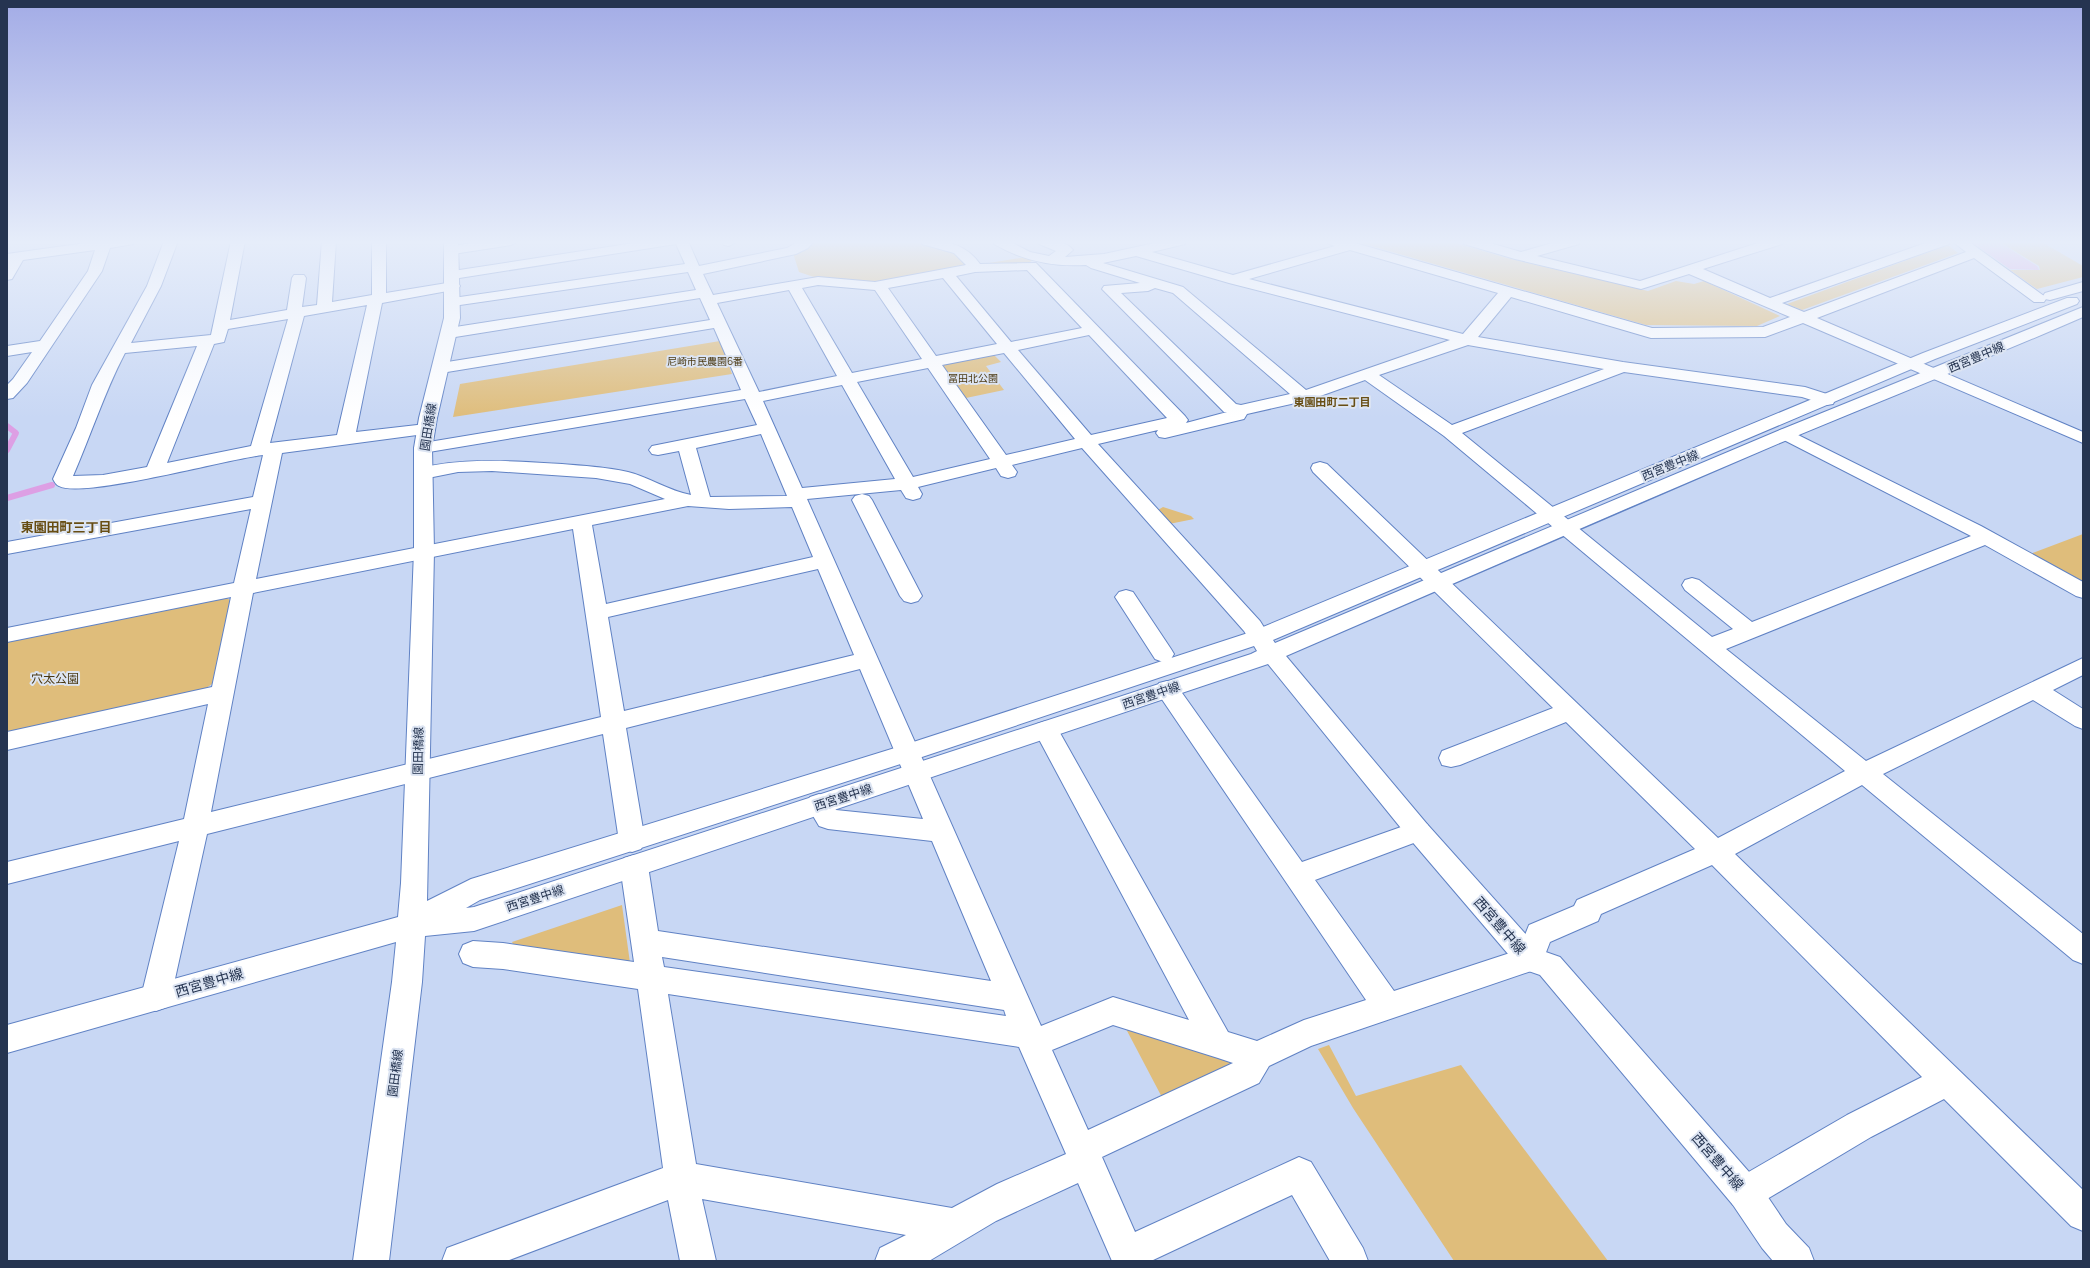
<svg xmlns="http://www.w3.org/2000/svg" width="2090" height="1268" font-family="Manrope,'Noto Sans JP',sans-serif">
  <rect width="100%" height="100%" fill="#c8d7f4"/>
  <path fill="#dfbd7b" d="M 811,241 L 919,241 L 956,251 L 968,263 L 963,267 L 874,283 L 817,278 L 799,272 L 793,253 L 808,246 Z
    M 1354,241 L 1449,241 L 1507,258 L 1648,291 L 1676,281 L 1694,284 L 1704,281 L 1780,316 L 1757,326 L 1646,325 Z
    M 1998,241 L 2040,241 L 2083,266 L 2083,277 L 2037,289 L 2010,270 L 2040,270 L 2039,266 Z
    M 1948,245 L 1958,253 L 1802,310 L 1787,304 Z
    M 1026,257 L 1034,259 L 1027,264 L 977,265 Z
    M 720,341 L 732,374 L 453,417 L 460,384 Z
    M 993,354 L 1001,362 L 986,366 L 1004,390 L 966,398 L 943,366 L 949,362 Z
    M 1163,507 L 1191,516 L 1194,519 L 1169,524 L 1158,510 Z
    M 2083,534 L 2083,583 L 2030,554 Z
    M 225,597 L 230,600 L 212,684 L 202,691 L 7,735 L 7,640 Z
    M 622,905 L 630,963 L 515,948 L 512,942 Z
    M 1125,1027 L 1247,1061 L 1165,1103 Z
    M 1329,1045 L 1356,1096 L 1461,1065 L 1608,1261 L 1454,1261 L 1353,1108 L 1318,1049 Z"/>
  <path fill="#dd9fe4" d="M 1970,241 L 1997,241 L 2037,266 L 2039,270 L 2010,269 Z"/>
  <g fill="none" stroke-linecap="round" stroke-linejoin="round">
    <path stroke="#dd9fe4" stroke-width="6" d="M 7,426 L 16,433 L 7,450
      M 7,498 L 52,485"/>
    <defs>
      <path id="street" d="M 100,241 L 135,241 L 133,244 L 110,248 L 102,271 L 27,383 L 13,398 L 7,399 L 7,385 L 13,379 L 32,352 L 7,356 L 7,346 L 40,341 L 88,271 L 95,250 L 23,260 L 12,279 L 7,280 L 7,254 Z
        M 164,241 L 178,241 L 161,286 L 131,343 L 211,335 L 231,241 L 245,241 L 230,320 L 287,310 L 292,278 L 294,275 L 304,275 L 306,278 L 302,307 L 317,305 L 322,241 L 336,241 L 332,302 L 372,295 L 372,241 L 386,241 L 386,293 L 453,282 L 458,283 L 460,286 L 458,289 L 453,290 L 382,303 L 356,432 L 426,424 L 432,425 L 435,429 L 432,433 L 282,453 L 256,579 L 665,499 L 630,484 L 596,478 L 492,471 L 458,472 L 423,479 L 416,477 L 414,473 L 416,469 C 465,457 512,461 562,464 C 584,466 606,467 628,472 C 649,477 669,491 691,495 L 679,451 L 658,455 L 652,454 L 649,450 L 652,446 L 757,425 L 745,399 L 423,453 L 417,452 L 414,448 L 417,444 L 741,390 L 714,328 L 441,373 L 435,371 L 433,368 L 435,365 L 441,363 L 710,320 L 700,298 L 449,338 L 444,336 L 441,333 L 444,330 L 449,328 L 696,290 L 688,272 L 453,306 L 448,305 L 446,302 L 448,299 L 453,298 L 685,264 L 676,244 L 453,279 L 448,278 L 446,275 L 448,272 L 453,271 L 647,241 L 688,241 L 699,266 L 787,248 L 799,241 L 814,241 L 808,248 L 796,254 L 703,274 L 713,295 L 818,277 L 875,282 L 966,265 L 954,253 L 922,244 L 920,241 C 944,240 965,243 980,264 L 1036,263 L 1185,416 L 1188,420 L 1186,423 L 1227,412 L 1224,412 L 1102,289 L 1104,286 L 1140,283 L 1091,268 L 1086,265 C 1053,267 1023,261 994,244 L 992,241 L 1009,241 L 1030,252 L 1049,256 L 1056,251 L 1039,244 L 1037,241 C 1048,241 1066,240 1073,250 L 1065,257 L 1104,254 L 1164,241 L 1187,241 L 1185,244 L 1152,252 L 1233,275 L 1335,246 L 1329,244 L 1327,241 L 1348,241 L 1652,328 L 1763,327 L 1790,317 L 1689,274 L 1641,289 L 1515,259 L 1464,244 L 1462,241 L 1483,241 L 1521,252 L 1559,241 L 1581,241 L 1579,244 L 1537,256 L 1640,281 L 1764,241 L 1784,241 L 1782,244 L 1703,269 L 1770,298 L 1931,241 L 1951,241 L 1949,244 L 1782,303 L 1804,312 L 1966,252 L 1952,241 L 1968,241 L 2044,296 L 2046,299 L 2044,302 L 2034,302 L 1974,258 L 1817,318 L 2083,432 L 2083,443 L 1803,323 L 1765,337 L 1651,338 L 1511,297 L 1478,337 L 1623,362 L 1805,387 L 1833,396 L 1835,400 L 1833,404 L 1827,405 L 1802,397 L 1624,372 L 1462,433 L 1712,637 L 1733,629 L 1685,590 L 1682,585 L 1685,580 L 1692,578 L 1699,580 L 1752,622 L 1971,536 L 1780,438 L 1777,434 L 1780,430 L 1786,429 L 1981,526 L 2083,582 L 2083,598 L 2076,596 L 1985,545 L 1726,649 L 1866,761 L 2083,658 L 2083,675 L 2053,690 L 2083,709 L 2083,729 L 2075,726 L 2033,700 L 1883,774 L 2083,934 L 2083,964 L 2073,960 L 1862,785 L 1735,854 L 2083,1190 L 2083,1231 L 2071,1226 L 1944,1099 L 1871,1137 L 1757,1205 L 1745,1210 L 1733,1205 L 1728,1193 L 1733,1181 L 1847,1115 L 1922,1077 L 1712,865 L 1601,914 L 1598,921 L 1550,942 L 1540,968 L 1311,1046 L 1269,1066 L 1259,1083 L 1102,1157 L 1135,1232 L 1299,1157 L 1311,1162 L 1363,1248 L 1368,1261 L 1330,1261 L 1292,1195 L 1151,1261 L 1112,1261 L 1078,1183 L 996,1221 L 929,1261 L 875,1261 L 880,1248 L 906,1235 L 702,1199 L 716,1261 L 680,1261 L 668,1200 L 507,1261 L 442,1261 L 447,1248 L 663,1168 L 638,989 L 503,969 L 473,967 L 463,963 L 459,954 L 463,945 L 473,941 L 503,943 L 634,962 L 620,866 L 624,858 L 634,855 L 644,858 L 648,866 L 658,931 L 991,981 L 932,841 L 828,829 L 819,826 L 806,804 L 810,797 L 819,794 L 828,797 L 836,810 L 923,819 L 860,669 L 626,728 L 645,841 L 641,849 L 632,852 L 623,849 L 619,841 L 603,734 L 207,834 L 171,997 L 167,1007 L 156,1011 L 145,1007 L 141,997 L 179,841 L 7,884 L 7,862 L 184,819 L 208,704 L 7,750 L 7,732 L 212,687 L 231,597 L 7,642 L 7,628 L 234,583 L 251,509 L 7,554 L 7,542 L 253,497 L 263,455 C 228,459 82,499 59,486 C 56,485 54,481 53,479 L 76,428 L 92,385 L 147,286 ZM 1350,250 L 1498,293 L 1463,334 L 1249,279 ZM 1136,256 L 1229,283 L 1450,340 L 1306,390 L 1183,287 L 1103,263 ZM 1027,270 L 1082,328 L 1011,342 L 956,276 L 975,272 ZM 943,278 L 997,344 L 936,356 L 888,288 ZM 818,285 L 875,290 L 922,359 L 852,373 L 802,288 ZM 1155,288 L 1173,293 L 1290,394 L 1241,405 L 1236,404 L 1121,293 L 1148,291 ZM 789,290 L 837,376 L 759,392 L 717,303 ZM 367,305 L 337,435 L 270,443 L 304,316 ZM 288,319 L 251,446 L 167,463 L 214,344 L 224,342 L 228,329 ZM 1089,335 L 1167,418 L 1091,435 L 1018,350 ZM 1468,345 L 1604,369 L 1452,425 L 1379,375 ZM 197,346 L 147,467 L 103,475 L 73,476 C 91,435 104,393 125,353 ZM 1004,353 L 1075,439 L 1006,455 L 942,365 ZM 928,368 L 990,459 L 913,477 L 857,382 ZM 1365,380 L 1444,436 L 1845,771 L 1718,838 L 1327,464 L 1320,462 L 1313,464 L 1311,468 L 1313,472 L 1553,708 L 1442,751 L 1439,758 L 1442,765 L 1451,767 L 1460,765 L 1566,722 L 1695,849 L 1577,900 L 1574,906 L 1529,925 L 1519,950 L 1394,991 L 1315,880 L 1427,838 L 1431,831 L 1427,824 L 1418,821 L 1302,862 L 1175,683 L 1167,681 L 1159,683 L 1155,689 L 1159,695 L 1366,1000 L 1304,1020 L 1257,1041 L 1228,1032 L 1055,724 L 1046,721 L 1037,724 L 1034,730 L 1189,1020 L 1113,997 L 1041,1026 L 807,499 L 901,490 L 906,498 L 913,500 L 920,498 L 922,494 L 918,487 L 996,468 L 1001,476 L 1008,478 L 1015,476 L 1017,472 L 1012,465 L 1082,448 L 1244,631 L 1251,642 L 1259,644 L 1267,642 L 1270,637 L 1260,621 L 1098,444 L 1158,430 L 1156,433 L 1159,437 L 1165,438 L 1244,419 L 1247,414 L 1309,400 ZM 842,385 L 895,479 L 802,488 L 763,401 ZM 761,434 L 787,496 L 710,497 L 696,448 ZM 688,506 L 729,509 L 792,507 L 813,557 L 606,604 L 592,525 ZM 573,529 L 601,717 L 211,812 L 253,593 ZM 818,569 L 854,655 L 624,711 L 608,617 ZM 662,957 L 1004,1010 L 1006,1016 L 664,967 ZM 668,994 L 1019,1047 L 1066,1154 L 997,1184 L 952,1208 L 696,1164 ZM 1113,1025 L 1218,1058 L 1233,1063 L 1088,1130 L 1052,1050 Z
        M 485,241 L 518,241 L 511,245 L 453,254 L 446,250 L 453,246 Z
        M 721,241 L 735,241 L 736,242 L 729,246 L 724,245 Z
        M 862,494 L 869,496 L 872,500 L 922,596 L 918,601 L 911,603 L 904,601 L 900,596 L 852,500 L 855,496 Z
        M 1126,590 L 1133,592 L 1171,649 L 1174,654 L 1171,659 L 1163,662 L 1155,659 L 1115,597 L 1119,592 Z"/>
      <path id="secondary" d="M 444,241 L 458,241 L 460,318 L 437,418 L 432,448 L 434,551 L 427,901 L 471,879 L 898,747 L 1251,632 L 1923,353 L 2067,298 L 2077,298 L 2079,301 L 2077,304 L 1935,359 L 1273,640 L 1275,643 L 1780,430 L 2083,307 L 2083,317 C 1987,359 1890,397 1794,437 C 1624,509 1455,583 1286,656 L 1427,824 L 1540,950 L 1560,957 L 1757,1181 L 1786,1224 L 1809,1248 L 1814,1261 L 1773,1261 L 1762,1248 L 1733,1205 L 1540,975 L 1520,968 L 1409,838 L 1268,664 L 474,931 L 425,936 L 422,982 L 389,1261 L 353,1261 L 392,982 L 396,942 L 7,1053 L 7,1025 L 398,917 L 401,883 L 414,551 L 414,448 L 419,418 L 444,318 ZM 1254,646 L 1257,651 L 1251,654 L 474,907 L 466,908 L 480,900 L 916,759 Z
        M 2083,282 L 2083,291 L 2050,300 L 2045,299 L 2043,296 L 2045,293 Z"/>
    </defs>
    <use href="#street" stroke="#6082c4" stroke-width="2"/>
    <use href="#secondary" stroke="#6082c4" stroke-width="2"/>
    <use href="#street" fill="#fff" fill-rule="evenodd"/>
    <use href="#secondary" fill="#fff" fill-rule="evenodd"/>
  </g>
  <linearGradient id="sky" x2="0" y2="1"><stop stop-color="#a3ace6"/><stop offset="0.58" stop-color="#e6edfa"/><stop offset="1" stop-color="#e6edfa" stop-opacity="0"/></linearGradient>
  <rect width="2090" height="418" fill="url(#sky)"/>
  <g text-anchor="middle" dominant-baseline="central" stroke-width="4" stroke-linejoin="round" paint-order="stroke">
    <g font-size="10" fill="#4a3812" stroke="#dce4f2">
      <text x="705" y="361">尼崎市民農園6番</text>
      <text x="973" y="378">冨田北公園</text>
    </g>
    <g font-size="11" font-weight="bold" fill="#674d13" stroke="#dce4f2">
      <text x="1332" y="401">東園田町二丁目</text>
    </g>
    <g font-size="12" fill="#253450" stroke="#dce4f2">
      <text transform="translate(1976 357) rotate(-23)">西宮豊中線</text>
      <text transform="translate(428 427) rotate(-81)">園田橋線</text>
      <text transform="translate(1670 465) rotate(-22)">西宮豊中線</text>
      <text transform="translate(1151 695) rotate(-19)">西宮豊中線</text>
      <text transform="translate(418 751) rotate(-89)">園田橋線</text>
      <text transform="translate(843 797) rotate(-18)">西宮豊中線</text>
      <text transform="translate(535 898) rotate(-18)">西宮豊中線</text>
      <text transform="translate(395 1073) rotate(-83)">園田橋線</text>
    </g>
    <g font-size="12" fill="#4a3812" stroke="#dce4f2">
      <text x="55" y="678">穴太公園</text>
    </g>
    <g font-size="13" font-weight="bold" fill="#674d13" stroke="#dce4f2">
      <text x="66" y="527">東園田町三丁目</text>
    </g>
    <g font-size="14" fill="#253450" stroke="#dce4f2">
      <text transform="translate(1500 925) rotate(49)">西宮豊中線</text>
      <text transform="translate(209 982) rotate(-16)">西宮豊中線</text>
      <text transform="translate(1718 1161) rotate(49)">西宮豊中線</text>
    </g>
  </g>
  <rect width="2090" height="1268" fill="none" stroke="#253450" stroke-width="16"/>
</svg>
